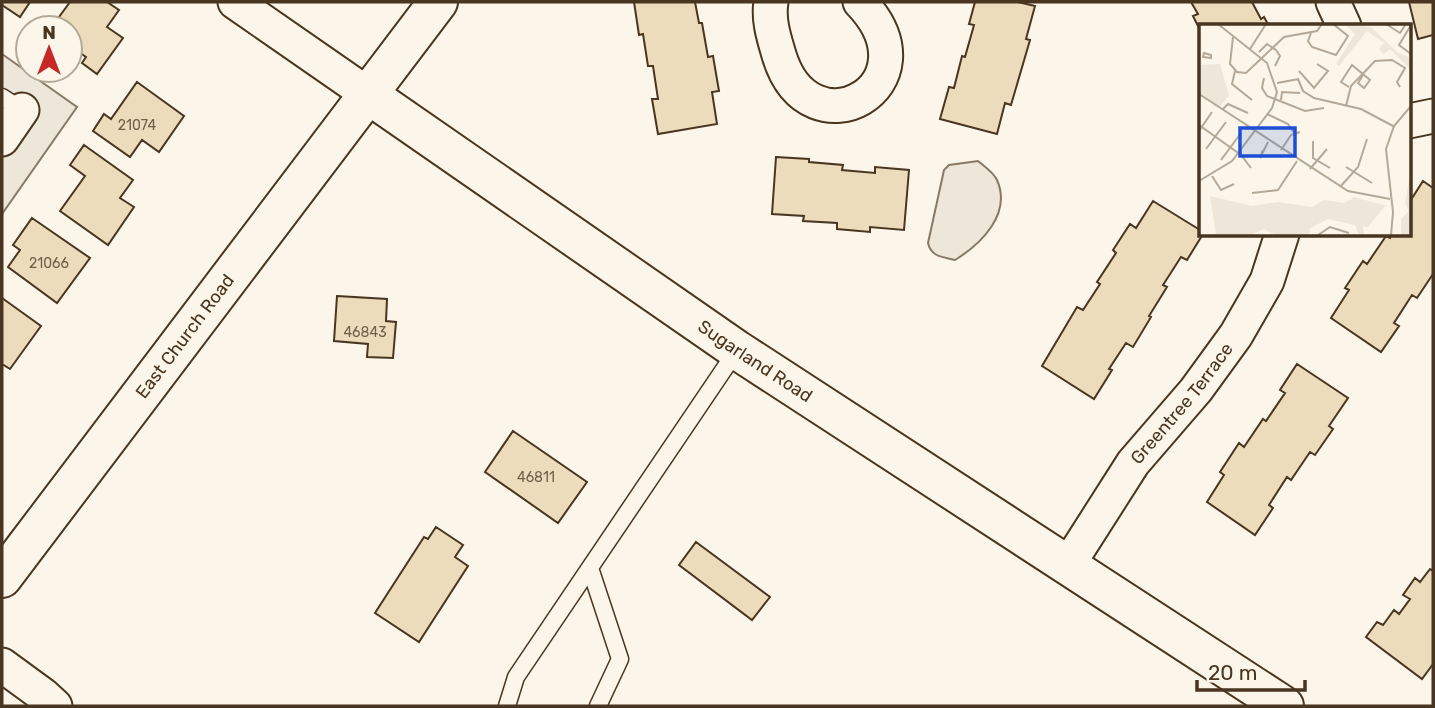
<svg xmlns="http://www.w3.org/2000/svg" width="1435" height="708" font-family="Rubik,sans-serif">
  <rect width="100%" height="100%" fill="#fbf6e9"/>
  <path fill="#ede6d9" stroke="#887966" stroke-width="2" d="M 978,161 C 984,166 994,173 997,180 C 1012,214 981,244 955,260 C 943,257 931,257 928,243 L 944,170 L 949,165 Z"/>
  <path fill="#ede7d9" stroke="#887966" stroke-width="2" d="M 2,54 L 77,107 L 2,214 Z"/>
  <path fill="#ecdcbc" stroke="#4a3520" stroke-width="2" d="M 2,2 L 30,2 L 20,17 L 2,5 Z
    M 70,2 L 107,2 L 119,10 L 107,27 L 123,38 L 97,74 L 82,63 L 86,57 L 70,46 L 70,28 L 51,28 Z
    M 634,2 L 695,2 L 699,23 L 702,23 L 708,57 L 713,56 L 719,91 L 712,92 L 717,124 L 658,134 L 652,99 L 658,99 L 653,66 L 648,66 L 643,34 L 639,35 Z
    M 975,2 L 1018,2 L 1035,6 L 1026,39 L 1030,40 L 1011,105 L 1005,103 L 997,134 L 940,119 L 949,87 L 954,88 L 962,56 L 965,57 L 974,25 L 969,24 Z
    M 1191,2 L 1252,2 L 1261,19 L 1264,17 L 1269,26 L 1200,26 L 1200,30 L 1193,16 L 1198,14 Z
    M 1409,2 L 1433,2 L 1433,35 L 1418,39 Z
    M 137,82 L 184,116 L 159,152 L 142,140 L 130,157 L 93,131 L 104,114 L 111,119 Z
    M 84,145 L 133,180 L 120,198 L 134,207 L 108,245 L 60,211 L 85,176 L 70,165 Z
    M 776,157 L 809,159 L 809,162 L 843,165 L 842,170 L 875,173 L 875,167 L 909,170 L 904,230 L 870,227 L 870,232 L 837,229 L 837,223 L 803,221 L 804,216 L 772,214 Z
    M 1423,181 L 1433,188 L 1433,274 L 1417,298 L 1412,295 L 1394,323 L 1399,326 L 1381,352 L 1331,318 L 1349,290 L 1345,288 L 1363,261 L 1367,264 L 1386,236 L 1390,238 L 1392,234 L 1409,234 L 1409,203 Z
    M 1153,201 L 1200,230 L 1200,234 L 1203,234 L 1187,260 L 1181,257 L 1163,285 L 1167,287 L 1149,316 L 1151,317 L 1133,347 L 1126,343 L 1109,369 L 1112,370 L 1094,399 L 1042,366 L 1077,307 L 1083,310 L 1100,284 L 1097,282 L 1116,253 L 1113,250 L 1130,224 L 1136,228 Z
    M 32,218 L 90,258 L 57,303 L 8,267 L 20,250 L 13,245 Z
    M 337,296 L 387,299 L 386,321 L 396,322 L 393,358 L 367,357 L 368,344 L 334,341 Z
    M 2,298 L 41,326 L 10,369 L 2,364 Z
    M 1297,364 L 1348,398 L 1329,426 L 1333,429 L 1315,455 L 1310,452 L 1291,480 L 1287,477 L 1269,505 L 1273,508 L 1255,535 L 1207,502 L 1224,475 L 1220,472 L 1239,443 L 1244,447 L 1263,419 L 1266,421 L 1285,393 L 1280,390 Z
    M 513,431 L 587,482 L 558,523 L 485,472 Z
    M 436,527 L 463,545 L 455,557 L 468,566 L 419,642 L 375,613 L 424,537 L 428,539 Z
    M 696,542 L 770,597 L 752,620 L 679,565 Z
    M 1430,569 L 1433,571 L 1433,664 L 1422,679 L 1366,637 L 1377,622 L 1383,625 L 1394,610 L 1399,614 L 1410,599 L 1403,595 L 1415,578 L 1420,582 Z"/>
  <g fill="none" stroke-linecap="round" stroke-linejoin="round">
    <defs>
      <path id="service" d="M 2,97 L 22,110
        M 590,568 L 620,659 L 598,706
        M 507,706 L 516,677 L 737,350"/>
      <g id="minor">
        <path d="M 235,2 L 369,95"/>
        <path d="M 771,2 C 768,20 774,38 779,55 C 810,158 940,85 860,2"/>
        <path d="M 1333,2 L 1344,26"/>
        <path d="M 1409,121 L 1433,116"/>
        <path d="M 2,139 L 22,110"/>
        <path id="s1" d="M 1068,565 L 1133,463 L 1196,390 L 1236,335 L 1267,281 L 1282,234"/>
        <path d="M 2,665 L 43,695 L 55,706"/>
      </g>
      <g id="tertiary">
        <path id="s2" d="M 369,95 L 737,350 L 1284,706"/>
        <path id="s3" d="M 2,578 L 438,2"/>
      </g>
    </defs>
    <use href="#service" stroke="#4a3520" stroke-width="19"/>
    <use href="#minor" stroke="#4a3520" stroke-width="37"/>
    <use href="#tertiary" stroke="#4a3520" stroke-width="42"/>
    <use href="#service" stroke="#fbf6e9" stroke-width="16"/>
    <use href="#minor" stroke="#fbf6e9" stroke-width="33"/>
    <use href="#tertiary" stroke="#fbf6e9" stroke-width="38"/>
  </g>
  <g text-anchor="middle" dominant-baseline="central" stroke-width="5" stroke-linejoin="round" paint-order="stroke">
    <g font-size="14" fill="#725f47">
      <text x="137" y="125">21074</text>
      <text x="49" y="263">21066</text>
      <text x="365" y="332">46843</text>
      <text x="536" y="477">46811</text>
    </g>
    <g font-size="18" fill="#4a3520" stroke="#fbf6e9">
      <text stroke="none"><textPath href="#s3" startOffset="303">East Church Road</textPath></text>
      <text stroke="none"><textPath href="#s2" startOffset="469">Sugarland Road</textPath></text>
      <text stroke="none"><textPath href="#s1" startOffset="198">Greentree Terrace</textPath></text>
    </g>
  </g>
  <g transform="translate(1199 24)">
    <rect width="212" height="212" fill="#fbf6e9"/>
    <path d="M 146,0 L 172,3 L 198,28 L 212,34 L 212,46 L 191,25 L 185,30 L 180,25 L 185,19 L 168,7 L 140,42 L 137,40 L 156,10 ZM 21,40 L 30,71 L 20,84 L 0,70 L 0,41 ZM 212,146 L 212,211 L 202,211 L 202,195 L 210,187 L 206,180 ZM 11,172 L 53,182 L 79,178 L 113,183 L 125,176 L 146,179 L 155,173 L 192,183 L 186,182 L 169,203 L 164,202 L 165,211 L 160,211 L 156,201 L 129,195 L 111,204 L 110,211 L 77,211 L 65,205 L 51,211 L 17,211 Z" fill="#ede6d9"/>
    <path fill="none" stroke="#b4a999" stroke-width="2" d="M 187,0 L 201,9 L 207,0M 212,1 L 200,21 L 212,30M 112,9 L 109,17 L 113,23 L 137,31 L 149,12 L 134,0M 34,13 L 31,40 L 38,48 L 47,49 L 85,13 L 118,7 L 123,0M 51,25 L 67,0M 60,28 L 68,20 L 77,26 L 81,32 L 76,42M 5,29 L 12,31 L 12,34 L 4,33 ZM 36,47 L 33,60 L 53,76M 100,47 L 115,64 L 129,47 L 118,40M 65,54 L 63,64 L 68,72 L 106,87 L 125,84M 99,55 L 104,67 L 115,74 L 162,85 L 196,103M 78,59 L 100,55M 150,63 L 142,58 L 153,41 L 171,56 L 165,64 L 159,59 L 164,51M 0,70 L 149,167 L 191,175M 82,76 L 83,68 L 101,69M 147,82 L 152,62 L 176,37 L 193,36 L 206,44 L 198,58 L 201,63M 23,86 L 29,80 L 49,89M 68,90 L 89,100 L 95,109M 0,101 L 42,131 L 52,144M 0,107 L 13,88M 114,117 L 114,134 L 131,144M 7,125 L 27,98M 64,126 L 61,134 L 69,118M 82,126 L 92,111 L 101,108M 22,136 L 42,109M 147,143 L 173,159M 111,145 L 128,125M 13,152 L 22,166 L 35,160M 0,157 L 33,137 L 73,84 L 78,68 L 68,39 L 19,0M 141,163 L 159,143 L 168,115M 53,169 L 79,166 L 98,137M 119,211 L 131,203 L 150,209M 192,211 L 194,188 L 187,125 L 195,102 L 212,82"/>
    <path fill="#1d4ed8" fill-opacity="0.15" stroke="#1d4ed8" stroke-width="3.5" d="M 41,104 L 96,104 L 96,132 L 41,132 Z"/>
    <rect width="212" height="212" fill="none" stroke="#4a3520" stroke-width="3.5"/>
  </g>
  <rect width="1435" height="708" fill="none" stroke="#4a3520" stroke-width="7"/>
  <g transform="translate(49 49)"><circle r="33" fill="#fbf6e9" stroke="#b4a999" stroke-width="2"/>
  <path d="M0-5L12 26L0 18L-12 26Z" fill="#c62828"/>
  <text y="-10" font-size="19" font-weight="bold" text-anchor="middle" fill="#4a3520">N</text>
  </g>
  <path d="M1197 680v10h108v-10" fill="none" stroke="#4a3520" stroke-width="3.5"/>
  <text x="1208" y="680" font-size="21" fill="#4a3520" stroke="#fbf6e9" stroke-width="5" paint-order="stroke">20 m</text>
</svg>
